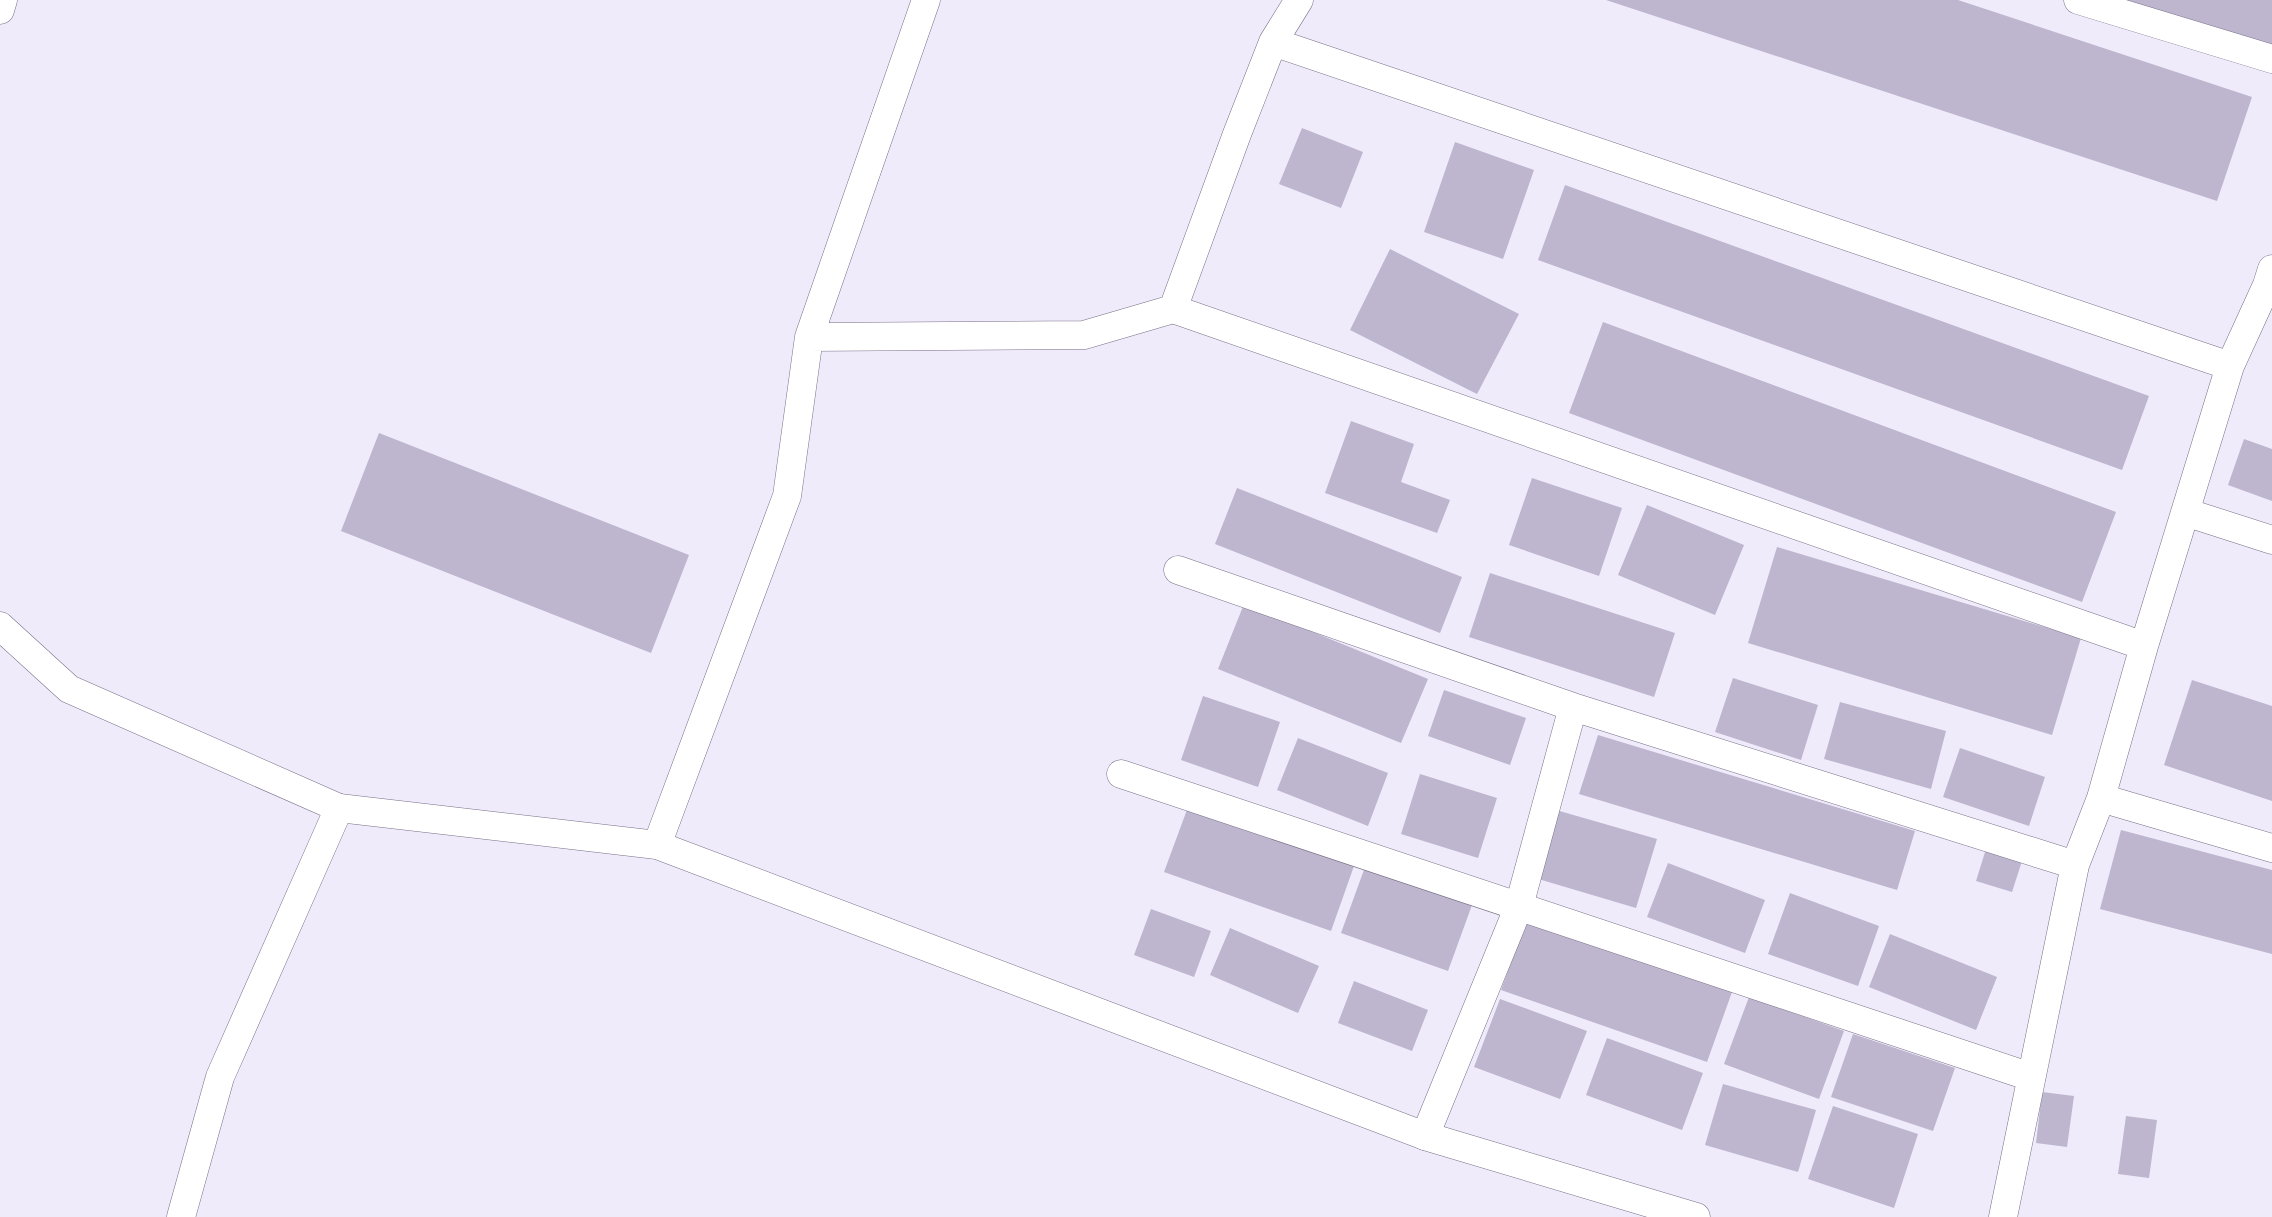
<svg xmlns="http://www.w3.org/2000/svg" width="2272" height="1217" font-family="Arial,sans-serif">
  <rect width="100%" height="100%" fill="#f0ebfb"/>
  <path fill="#beb5cf" d="M 1606,0 L 1958,0 L 2252,97 L 2217,201 Z
    M 2118,0 L 2272,0 L 2272,49 Z
    M 1302,128 L 1363,152 L 1341,208 L 1279,184 Z
    M 1455,142 L 1534,170 L 1503,259 L 1424,232 Z
    M 1565,185 L 2149,396 L 2122,470 L 1538,260 Z
    M 1390,249 L 1519,314 L 1477,394 L 1350,330 Z
    M 1603,322 L 2116,512 L 2082,602 L 1569,413 Z
    M 1351,421 L 1414,444 L 1401,482 L 1450,500 L 1437,533 L 1325,493 Z
    M 379,433 L 689,555 L 651,653 L 341,531 Z
    M 2244,439 L 2272,449 L 2272,501 L 2228,485 Z
    M 1532,478 L 1622,508 L 1599,576 L 1509,545 Z
    M 1237,488 L 1462,577 L 1440,633 L 1215,544 Z
    M 1647,505 L 1744,545 L 1715,615 L 1618,575 Z
    M 1777,547 L 2081,638 L 2052,735 L 1748,643 Z
    M 1490,573 L 1675,633 L 1654,697 L 1469,637 Z
    M 1244,604 L 1428,679 L 1401,743 L 1218,669 Z
    M 1733,678 L 1818,705 L 1801,760 L 1715,732 Z
    M 2192,680 L 2272,706 L 2272,801 L 2164,765 Z
    M 1444,690 L 1526,718 L 1510,765 L 1428,736 Z
    M 1203,696 L 1280,722 L 1258,787 L 1181,760 Z
    M 1840,702 L 1946,731 L 1931,789 L 1824,759 Z
    M 1598,735 L 1915,831 L 1897,890 L 1579,794 Z
    M 1298,738 L 1388,773 L 1368,826 L 1277,790 Z
    M 1960,748 L 2045,777 L 2029,826 L 1943,797 Z
    M 1420,774 L 1497,798 L 1478,858 L 1401,834 Z
    M 1188,807 L 1354,866 L 1331,931 L 1164,872 Z
    M 1556,810 L 1657,839 L 1636,908 L 1535,878 Z
    M 2121,830 L 2272,870 L 2272,954 L 2100,909 Z
    M 1986,849 L 2022,861 L 2012,892 L 1976,881 Z
    M 1668,863 L 1765,900 L 1745,953 L 1647,917 Z
    M 1365,867 L 1472,905 L 1448,971 L 1341,933 Z
    M 1790,893 L 1879,926 L 1858,986 L 1768,954 Z
    M 1151,909 L 1211,931 L 1194,977 L 1134,955 Z
    M 1527,919 L 1732,992 L 1707,1062 L 1501,990 Z
    M 1230,928 L 1319,966 L 1298,1013 L 1210,975 Z
    M 1890,934 L 1997,977 L 1976,1030 L 1869,987 Z
    M 1354,981 L 1428,1010 L 1412,1051 L 1338,1023 Z
    M 1749,997 L 1844,1031 L 1819,1099 L 1724,1064 Z
    M 1500,999 L 1587,1031 L 1560,1099 L 1474,1067 Z
    M 1853,1034 L 1955,1068 L 1933,1131 L 1831,1097 Z
    M 1607,1038 L 1703,1073 L 1682,1130 L 1586,1095 Z
    M 1723,1084 L 1816,1110 L 1798,1172 L 1705,1145 Z
    M 2042,1092 L 2074,1096 L 2067,1147 L 2036,1143 Z
    M 1833,1106 L 1918,1134 L 1894,1208 L 1808,1179 Z
    M 2126,1116 L 2157,1120 L 2149,1178 L 2118,1174 Z"/>
  <g fill="none" stroke-linecap="round" stroke-linejoin="round">
    <defs>
      <path id="minor" d="M 2078,0 L 2272,59
        M 0,10 L 3,0
        M 1273,42 L 2230,366
        M 1173,309 L 2144,646
        M 809,337 L 1084,335 L 1173,309 L 1237,134 L 1273,42 L 1299,0
        M 2185,512 L 2272,540
        M 1178,570 L 1573,707 L 2075,865
        M 0,626 L 69,689 L 339,808
        M 1121,774 L 2031,1077
        M 2101,798 L 2272,848
        M 657,845 L 787,496 L 809,337 L 926,0
        M 1425,1136 L 1519,906 L 1573,707
        M 2003,1217 L 2075,865 L 2101,798 L 2144,646 L 2230,366 L 2267,285 L 2272,269"/>
      <path id="major" d="M 181,1217 L 220,1077 L 339,808 L 657,845 L 1425,1136 L 1696,1217"/>
    </defs>
    <use href="#minor" stroke="#787087" stroke-width="29"/>
    <use href="#major" stroke="#787087" stroke-width="29"/>
    <use href="#minor" stroke="#fff" stroke-width="28"/>
    <use href="#major" stroke="#fff" stroke-width="28"/>
  </g>
</svg>
